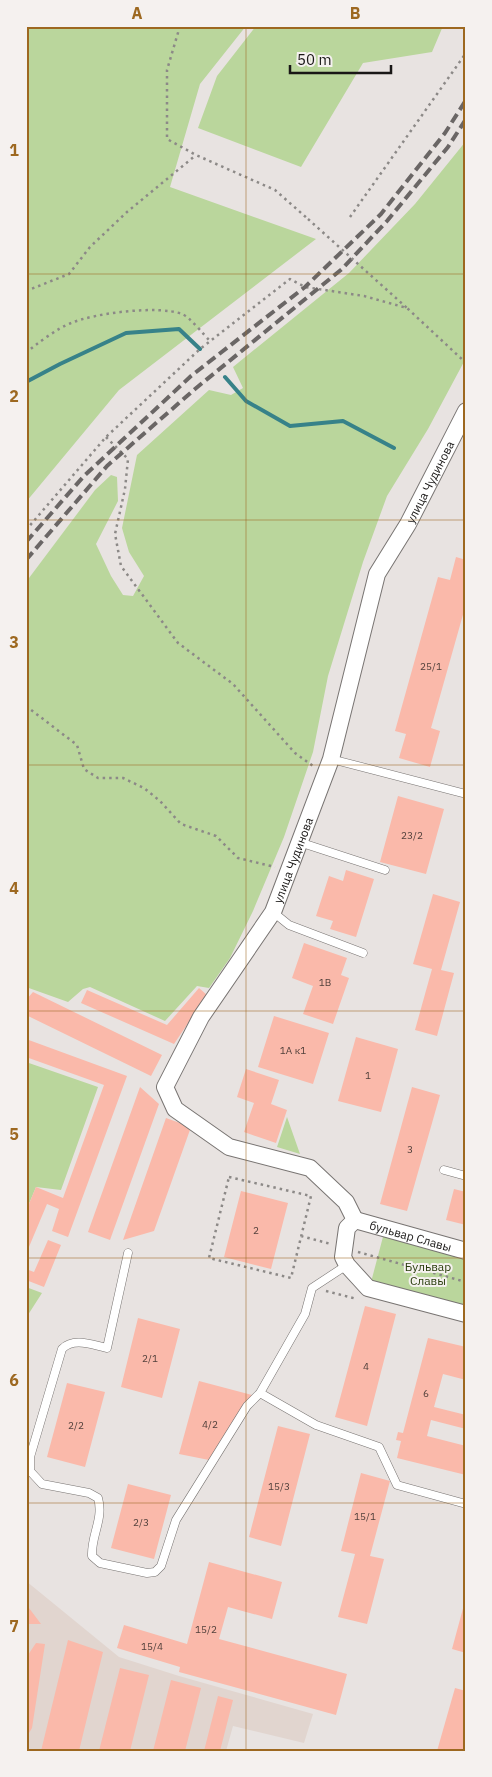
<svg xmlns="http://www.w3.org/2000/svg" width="492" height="1777" font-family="'IBM Plex Sans',sans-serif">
  <rect width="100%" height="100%" fill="#e8e3e1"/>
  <path fill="#e1d5cf" d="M 26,1581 L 119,1657 L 179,1676 L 313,1714 L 304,1743 L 233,1726 L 226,1751 L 26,1751 Z"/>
  <path fill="#bad69c" d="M 26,26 L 246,26 L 200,84 L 170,187 L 316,239 L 119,390 L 26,502 Z
    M 256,26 L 443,26 L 432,52 L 363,63 L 301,167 L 198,128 L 217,76 Z
    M 466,141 L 466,358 L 428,429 L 387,496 L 363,562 L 328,676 L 313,752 L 284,837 L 253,911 L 230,958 L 209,988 L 197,986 L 165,1021 L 90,987 L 83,989 L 68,1002 L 26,987 L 26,582 L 95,490 L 111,475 L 117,477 L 118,501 L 96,544 L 111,576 L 123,595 L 133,596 L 144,576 L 129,552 L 122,528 L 137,455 L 209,390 L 231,395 L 243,388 L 233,367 L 349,273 L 415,204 Z
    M 26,1062 L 98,1087 L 61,1190 L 36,1187 L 26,1211 Z
    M 287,1117 L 300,1154 L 277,1147 Z
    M 384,1233 L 466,1255 L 466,1311 L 370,1286 Z
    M 26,1287 L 42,1293 L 26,1318 Z"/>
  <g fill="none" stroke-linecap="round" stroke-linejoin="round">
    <path stroke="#378289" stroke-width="4" d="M 225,377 L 246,401 L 290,426 L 343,421 L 394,448
      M 26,382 L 60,364 L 126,333 L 179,329 L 200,349"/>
  </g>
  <path fill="#fab9aa" d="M 456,557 L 466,560 L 466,604 L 431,728 L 440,731 L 430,767 L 399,758 L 406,734 L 395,731 L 438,577 L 450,580 Z
    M 398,796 L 444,809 L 426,874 L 380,862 Z
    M 346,870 L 374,879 L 356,937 L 330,929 L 333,921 L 316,916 L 329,876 L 343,881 Z
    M 433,894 L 460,902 L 441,970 L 454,973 L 437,1036 L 415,1030 L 432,969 L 413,964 Z
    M 304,943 L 347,958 L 341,975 L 349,978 L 333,1024 L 303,1014 L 313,986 L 292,978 Z
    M 199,988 L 207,995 L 174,1044 L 81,1003 L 87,990 L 167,1025 Z
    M 33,992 L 162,1055 L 151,1076 L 26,1015 L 26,1000 Z
    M 274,1016 L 329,1033 L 313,1084 L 258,1067 Z
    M 356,1037 L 398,1049 L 381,1112 L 338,1101 Z
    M 26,1039 L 127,1076 L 68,1237 L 52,1231 L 59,1209 L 47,1204 L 26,1254 L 26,1211 L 36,1187 L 63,1198 L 104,1085 L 26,1057 Z
    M 246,1069 L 279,1080 L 271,1104 L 287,1110 L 276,1143 L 244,1132 L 254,1103 L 237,1097 Z
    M 140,1087 L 159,1104 L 110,1240 L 88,1232 Z
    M 412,1087 L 440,1095 L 407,1211 L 380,1204 Z
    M 166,1118 L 191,1127 L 154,1231 L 123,1240 Z
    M 454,1189 L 466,1192 L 466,1225 L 446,1220 Z
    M 241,1191 L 288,1203 L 271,1269 L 224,1257 Z
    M 48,1240 L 61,1245 L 44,1287 L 26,1280 L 26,1269 L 34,1272 Z
    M 365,1306 L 396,1314 L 367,1426 L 335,1417 Z
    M 138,1318 L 180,1329 L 162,1398 L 121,1387 Z
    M 428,1338 L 466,1347 L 466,1380 L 443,1374 L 434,1407 L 466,1415 L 466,1429 L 431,1420 L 427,1436 L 466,1446 L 466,1475 L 397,1458 L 401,1441 L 396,1440 L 398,1432 L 403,1433 Z
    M 199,1381 L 252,1395 L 209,1460 L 179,1454 Z
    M 67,1383 L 105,1392 L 85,1467 L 47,1457 Z
    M 278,1426 L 310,1434 L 281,1546 L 249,1537 Z
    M 361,1473 L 390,1481 L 370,1556 L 384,1559 L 367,1624 L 338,1617 L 355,1554 L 341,1551 Z
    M 128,1484 L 171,1495 L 154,1559 L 111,1548 Z
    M 209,1562 L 282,1582 L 272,1619 L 228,1607 L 219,1639 L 347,1674 L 336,1715 L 179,1672 L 180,1667 L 117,1648 L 124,1625 L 187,1644 Z
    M 465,1601 L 466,1601 L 466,1653 L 452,1649 Z
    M 26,1604 L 41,1624 L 26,1624 Z
    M 68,1640 L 103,1652 L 79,1751 L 41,1751 Z
    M 36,1643 L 45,1644 L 32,1728 L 26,1738 L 26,1655 L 28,1655 Z
    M 120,1668 L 149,1675 L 130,1751 L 99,1751 Z
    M 171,1680 L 201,1688 L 185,1751 L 153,1751 Z
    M 455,1688 L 466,1691 L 466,1751 L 437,1751 Z
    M 218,1696 L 233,1700 L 220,1751 L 204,1751 Z"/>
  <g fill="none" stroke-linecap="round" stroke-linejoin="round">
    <defs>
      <path id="lane" d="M 331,759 L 466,794
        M 299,842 L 385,870
        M 273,912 L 289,925 L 363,953
        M 444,1170 L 466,1176
        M 128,1253 L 107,1348 C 92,1345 74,1337 62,1349 L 30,1457 L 30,1471 L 42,1484 L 89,1493 L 98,1498 C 104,1519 91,1535 92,1556 L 100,1563 L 147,1573 L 155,1572 L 161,1566 L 176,1520 L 247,1406 L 260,1393
        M 347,1265 L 312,1288 L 305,1314 L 260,1393 L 316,1425 L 379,1447 L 397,1485 L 466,1504"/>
      <g id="street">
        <path id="s1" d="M 355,1220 L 346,1202 L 310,1168 L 229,1147 L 175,1109 L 165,1087 L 201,1017 L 273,912 L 331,759 L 377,574 L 408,524 L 466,411"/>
        <path d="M 355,1220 L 347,1228 L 343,1257 L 347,1265 L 368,1288 L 466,1314"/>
        <path id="s2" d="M 355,1220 L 466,1251"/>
      </g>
    </defs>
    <use href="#lane" stroke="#787472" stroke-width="9"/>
    <use href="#street" stroke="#787472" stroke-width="18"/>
    <path stroke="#8c8987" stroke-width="2.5" stroke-dasharray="2.5 4" stroke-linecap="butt" d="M 180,26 L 167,70 L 167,139 L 196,155 L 275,190 L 308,219
      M 350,217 L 466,53
      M 26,291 L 69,274 L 90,247 L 127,212 L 196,155
      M 26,353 C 36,344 58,328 71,323 C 95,313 158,305 182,314 C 190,317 203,334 210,341
      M 106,437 L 128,459 L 125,489 L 115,534 L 121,566 L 178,643 L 233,684 L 295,753 L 313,766
      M 26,530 L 106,437 L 200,349 L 290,279 L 305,287 L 364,296 L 407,308 L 466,363
      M 26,706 L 77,745 L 84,769 L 98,778 L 123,778 L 144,788 L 160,801 L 181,824 L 216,836 L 238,858 L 275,867
      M 229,1177 L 311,1196 L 291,1278 L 209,1258 Z
      M 301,1236 L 331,1244
      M 358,1252 L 466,1282
      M 326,1291 L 357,1299"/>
    <use href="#lane" stroke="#fff" stroke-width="8"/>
    <use href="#street" stroke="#fff" stroke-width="16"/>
    <path stroke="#6a6665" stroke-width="4" stroke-dasharray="10 5" stroke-linecap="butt" d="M 26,542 L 84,476 L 191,376 L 305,287 L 381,214 L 445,133 L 466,100
      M 26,560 L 107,466 L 195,389 L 342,269 L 387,221 L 448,147 L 466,119"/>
    <path stroke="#8c8987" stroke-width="2.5" stroke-dasharray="2.5 4" stroke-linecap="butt" d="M 308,219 L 407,308"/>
  </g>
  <path fill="none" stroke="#9d6820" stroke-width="1" stroke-opacity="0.55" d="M 246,26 L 246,1751M 26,274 L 466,274M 26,520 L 466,520M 26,765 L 466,765M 26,1011 L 466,1011M 26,1258 L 466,1258M 26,1503 L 466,1503"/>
  <g text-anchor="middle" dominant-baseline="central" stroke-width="4" stroke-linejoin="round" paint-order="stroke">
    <g font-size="10" fill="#51403b">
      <text x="431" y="666">25/1</text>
      <text x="412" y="835">23/2</text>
      <text x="325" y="982">1В</text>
      <text x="293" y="1050">1А к1</text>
      <text x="368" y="1075">1</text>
      <text x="410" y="1149">3</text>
      <text x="256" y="1230">2</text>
      <text x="150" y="1358">2/1</text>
      <text x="366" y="1366">4</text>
      <text x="426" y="1393">6</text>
      <text x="210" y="1424">4/2</text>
      <text x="76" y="1425">2/2</text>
      <text x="279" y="1486">15/3</text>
      <text x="365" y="1516">15/1</text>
      <text x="141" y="1522">2/3</text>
      <text x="206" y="1629">15/2</text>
      <text x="152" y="1646">15/4</text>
    </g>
    <g font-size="12" fill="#191716" stroke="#f5f1ef">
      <text stroke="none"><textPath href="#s1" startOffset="910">улица Чудинова</textPath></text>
      <text stroke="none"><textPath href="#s1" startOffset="505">улица Чудинова</textPath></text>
      <text stroke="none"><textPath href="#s2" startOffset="58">бульвар Славы</textPath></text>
    </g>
    <g font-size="12" fill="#293d0c" stroke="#f5f1ef">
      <text x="428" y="1266">Бульвар<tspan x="428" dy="14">Славы</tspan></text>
    </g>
  </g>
  <rect width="492" height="1777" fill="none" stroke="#f5f1ef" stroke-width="55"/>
  <path d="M290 65v8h101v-8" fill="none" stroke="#191716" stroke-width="2.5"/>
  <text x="297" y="65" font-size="15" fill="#191716" stroke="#f5f1ef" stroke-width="4" paint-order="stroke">50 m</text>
  <rect x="28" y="28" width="436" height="1722" fill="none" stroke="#9d6820" stroke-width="2"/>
  <g font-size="16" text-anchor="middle" font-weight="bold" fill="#9d6820">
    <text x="137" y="19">A</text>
    <text x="355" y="19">B</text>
    <text x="14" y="156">1</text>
    <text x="14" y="402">2</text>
    <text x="14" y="648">3</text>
    <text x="14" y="894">4</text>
    <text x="14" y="1140">5</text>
    <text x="14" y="1386">6</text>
    <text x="14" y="1632">7</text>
  </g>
</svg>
